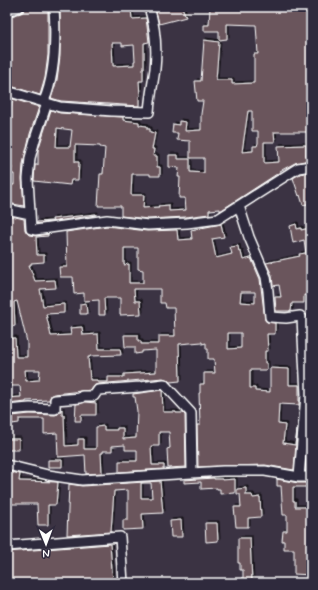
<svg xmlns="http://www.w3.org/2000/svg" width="318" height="590" font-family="Mynerve,sans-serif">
  <defs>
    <filter id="shadow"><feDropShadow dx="2" dy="-2" stdDeviation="0" flood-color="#0009"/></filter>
  </defs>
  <rect width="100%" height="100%" fill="#3b3343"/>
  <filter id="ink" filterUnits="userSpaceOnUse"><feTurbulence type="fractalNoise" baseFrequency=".025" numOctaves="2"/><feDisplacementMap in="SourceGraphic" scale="8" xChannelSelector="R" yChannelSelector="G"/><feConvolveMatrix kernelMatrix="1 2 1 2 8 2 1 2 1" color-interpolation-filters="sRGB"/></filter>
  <g filter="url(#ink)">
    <path fill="#6b555b" stroke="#fff" fill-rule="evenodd" filter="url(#shadow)" d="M 25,7 L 48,7 L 48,55 L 45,78 L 40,95 L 7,85 L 8,17 L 21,13 L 24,11 Z
      M 60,7 L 117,7 L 118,10 L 131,9 L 132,19 L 146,18 L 149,42 L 144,43 L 144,68 L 143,68 L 143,81 L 139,81 L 140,96 L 139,96 L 139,106 L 61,101 L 51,98 L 57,80 L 60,56 ZM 112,43 L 122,43 L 122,46 L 134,45 L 135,61 L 134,61 L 134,65 L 113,66 Z
      M 155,7 L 182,7 L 186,17 L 159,24 Z
      M 210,7 L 264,7 L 264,9 L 279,8 L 279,10 L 301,10 L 301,8 L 311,8 L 311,59 L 309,61 L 309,72 L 311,72 L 311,132 L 274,132 L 275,142 L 264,142 L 264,163 L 279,162 L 278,146 L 306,145 L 306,156 L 309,156 L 309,160 L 295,163 L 280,171 L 280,172 L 220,211 L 220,209 L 209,210 L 209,214 L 186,217 L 148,219 L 121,216 L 121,206 L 98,206 L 100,174 L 103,174 L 105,148 L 100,147 L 100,146 L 75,145 L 75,162 L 79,162 L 78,180 L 71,180 L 70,185 L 34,181 L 35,165 L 38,165 L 38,150 L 51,110 L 60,113 L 123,117 L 123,120 L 139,122 L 139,125 L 147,126 L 147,129 L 150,129 L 150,132 L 155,133 L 152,149 L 154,149 L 153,156 L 157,156 L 157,167 L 160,167 L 160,176 L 150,176 L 150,174 L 132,174 L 131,195 L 144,195 L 143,208 L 159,207 L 158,206 L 169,205 L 169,211 L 186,210 L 185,198 L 179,198 L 180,177 L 178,177 L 179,168 L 169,167 L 169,155 L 178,155 L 178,159 L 190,159 L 190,172 L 204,173 L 204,158 L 190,158 L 190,141 L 177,140 L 178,133 L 172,133 L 173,124 L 179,125 L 179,121 L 186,122 L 185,131 L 201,130 L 201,114 L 203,101 L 197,101 L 195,81 L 201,81 L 204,40 L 219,42 L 216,80 L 232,80 L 232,84 L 254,83 L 254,54 L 258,54 L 256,25 L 227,24 L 227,39 L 219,40 L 219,31 L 204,31 L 204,25 L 209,25 ZM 248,111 L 252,111 L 252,131 L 258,131 L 258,143 L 257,146 L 253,146 L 253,151 L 242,152 ZM 57,128 L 72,130 L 70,147 L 56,147 Z
      M 13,99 L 39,107 L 30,134 L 23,164 L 22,179 L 24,206 L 7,203 L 7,185 L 14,185 L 14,174 L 11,174 L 12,167 L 7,166 L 7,109 L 10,109 Z
      M 309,172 L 311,181 L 311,203 L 303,205 L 300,195 L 299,196 L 293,178 L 300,174 Z
      M 96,214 L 96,215 L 37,224 L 37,222 L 53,221 L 52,219 Z
      M 7,215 L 24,219 L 25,230 L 29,235 L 36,236 L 48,234 L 48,236 L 36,237 L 37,255 L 44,255 L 44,262 L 31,263 L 31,265 L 29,265 L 35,281 L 55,280 L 56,288 L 40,289 L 43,306 L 64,304 L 64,313 L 46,314 L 51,336 L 71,335 L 70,328 L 82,327 L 83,335 L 98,334 L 99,349 L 120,349 L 121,355 L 90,356 L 90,357 L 88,357 L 90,380 L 97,380 L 97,382 L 108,382 L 108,377 L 124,377 L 124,374 L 156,372 L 156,350 L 142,351 L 142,353 L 135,354 L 135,347 L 125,347 L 124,335 L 138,335 L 138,341 L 141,341 L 141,344 L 159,344 L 159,336 L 175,336 L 174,308 L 166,308 L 165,303 L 160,303 L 160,289 L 134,289 L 135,301 L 140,301 L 141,314 L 120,315 L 120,298 L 104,298 L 105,315 L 99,315 L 99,300 L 84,301 L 84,293 L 74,294 L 73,277 L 60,277 L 59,267 L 67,267 L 66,232 L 107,226 L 147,231 L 177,230 L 178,240 L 192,239 L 191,230 L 221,224 L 224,237 L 212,239 L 216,258 L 232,254 L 230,247 L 238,246 L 239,252 L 241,252 L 243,260 L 251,258 L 260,279 L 265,320 L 267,322 L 275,323 L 275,334 L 267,334 L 268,351 L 265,351 L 265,363 L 267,363 L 267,370 L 250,370 L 250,388 L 255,388 L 255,391 L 270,392 L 270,368 L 289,369 L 289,385 L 299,385 L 299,405 L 279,404 L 278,424 L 285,425 L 283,443 L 295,445 L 297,430 L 294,470 L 265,465 L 198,467 L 197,425 L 200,425 L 199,393 L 200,393 L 200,384 L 204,384 L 204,373 L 215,373 L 214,359 L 208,359 L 208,349 L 206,349 L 206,343 L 202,344 L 202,342 L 179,344 L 180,381 L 170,382 L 166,379 L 163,378 L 98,384 L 95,385 L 91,390 L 54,394 L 51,395 L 49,400 L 26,401 L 26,402 L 7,404 L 7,398 L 21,397 L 20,386 L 8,386 L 7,338 L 15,338 L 16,357 L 27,357 L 27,342 L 17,301 L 14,302 L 15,326 L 7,328 ZM 124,248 L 138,248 L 138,269 L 143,270 L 143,283 L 129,283 L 129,264 L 124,265 ZM 241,292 L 255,292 L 255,303 L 240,302 ZM 228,333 L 241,333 L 241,348 L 228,349 ZM 25,370 L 40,370 L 39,380 L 26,381 Z
      M 296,224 L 297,229 L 301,228 L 301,230 L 310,228 L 311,295 L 304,295 L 304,303 L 292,303 L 291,311 L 276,311 L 275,297 L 281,297 L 279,285 L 273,286 L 272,275 L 266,263 L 300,256 L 299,254 L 306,253 L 304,240 L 293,243 L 290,226 Z
      M 86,303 L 87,314 L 80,314 L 80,304 Z
      M 162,390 L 163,412 L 176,412 L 176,413 L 183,413 L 185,415 L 186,467 L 168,468 L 167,449 L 170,448 L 169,432 L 159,432 L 159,446 L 151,446 L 152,465 L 164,465 L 164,469 L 119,472 L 119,461 L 137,461 L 137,450 L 125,450 L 125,445 L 112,446 L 112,451 L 103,451 L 103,453 L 101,453 L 102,473 L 86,474 L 85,455 L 58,457 L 57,433 L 44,434 L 44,419 L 19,419 L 19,423 L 12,424 L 12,416 L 30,414 L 55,415 L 58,414 L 62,409 L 62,415 L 64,415 L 65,446 L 78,445 L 78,439 L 84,439 L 84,449 L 96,449 L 96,427 L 104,426 L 104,430 L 117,430 L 117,428 L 123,428 L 123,439 L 136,438 L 137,411 L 135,397 L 133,397 L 133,394 Z
      M 85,402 L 96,403 L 96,415 L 81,415 L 81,421 L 75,421 L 76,404 Z
      M 310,421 L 311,421 L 311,471 L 306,471 Z
      M 8,439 L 19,439 L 19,450 L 8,450 Z
      M 48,460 L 62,460 L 62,467 L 48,467 Z
      M 7,471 L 20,474 L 19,481 L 58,482 L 56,505 L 48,505 L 48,525 L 38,525 L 37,504 L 7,504 Z
      M 214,478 L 214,479 L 222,479 L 222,480 L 235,479 L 235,493 L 220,494 L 220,489 L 217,489 L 217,488 L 201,489 L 201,482 L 184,483 L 184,480 Z
      M 277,479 L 298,483 L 311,483 L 311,487 L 293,487 L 293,501 L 295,501 L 295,507 L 311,507 L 311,575 L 294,574 L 294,549 L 284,549 L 284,541 L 282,541 L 283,531 L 287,531 L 287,515 L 283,515 L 281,486 L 277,486 Z
      M 160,481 L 163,513 L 142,514 L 143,529 L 123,530 L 123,520 L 128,520 L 128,490 L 114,491 L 111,532 L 67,535 L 69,484 L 82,486 ZM 141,483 L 151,483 L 152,498 L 141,498 Z
      M 246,488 L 246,495 L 252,495 L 253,498 L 260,497 L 261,517 L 248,518 L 248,527 L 236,527 L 234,507 L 241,507 L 240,494 L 237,494 L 237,489 Z
      M 181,520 L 182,537 L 171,537 L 170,521 Z
      M 205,523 L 217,523 L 218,541 L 206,542 Z
      M 238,538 L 250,538 L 252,582 L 243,582 L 243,570 L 240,570 L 240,563 L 238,563 Z
      M 110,544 L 113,583 L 10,583 L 7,552 Z"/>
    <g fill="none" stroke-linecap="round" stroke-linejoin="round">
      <defs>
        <path id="minor" d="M 7,11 L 19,7
          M 7,91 L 60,107 L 112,111 L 149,112 C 150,97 153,83 155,69 C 157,49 155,26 149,7
          M 44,101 C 56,73 56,38 54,7
          M 47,103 L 36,136 L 30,158 L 28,179 L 31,229 L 35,230 L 107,220 L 148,225 L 187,223 L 218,219 L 298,168 L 311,166
          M 239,206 L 249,237 L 266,277 L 268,291 L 270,317 L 286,318 L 300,316 L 302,318 L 306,395 L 299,477
          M 7,209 L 30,214
          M 7,410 L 30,408 L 55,409 L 55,400 L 81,398 L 82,396 L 94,396 L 98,390 L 140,387 L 164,384 L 191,413 L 192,473
          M 7,465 L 48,475 L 82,480 L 223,471 L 265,471 L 299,477 L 311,477
          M 7,546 L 120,537 L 123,583"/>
      </defs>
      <use href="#minor" stroke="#fff" stroke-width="12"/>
      <use href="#minor" stroke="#2f2a3d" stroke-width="9"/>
    </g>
  </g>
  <rect width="318" height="590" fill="none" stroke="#2f2a3d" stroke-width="24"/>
  <rect x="12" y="12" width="294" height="566" fill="none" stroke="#fff" stroke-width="1.5" filter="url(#ink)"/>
  <g transform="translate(46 544) rotate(179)" stroke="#2f2a3d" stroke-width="3" paint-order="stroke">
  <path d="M0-3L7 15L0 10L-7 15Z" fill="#ffffff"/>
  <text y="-6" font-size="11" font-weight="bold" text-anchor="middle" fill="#ffffff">N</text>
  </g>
</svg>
